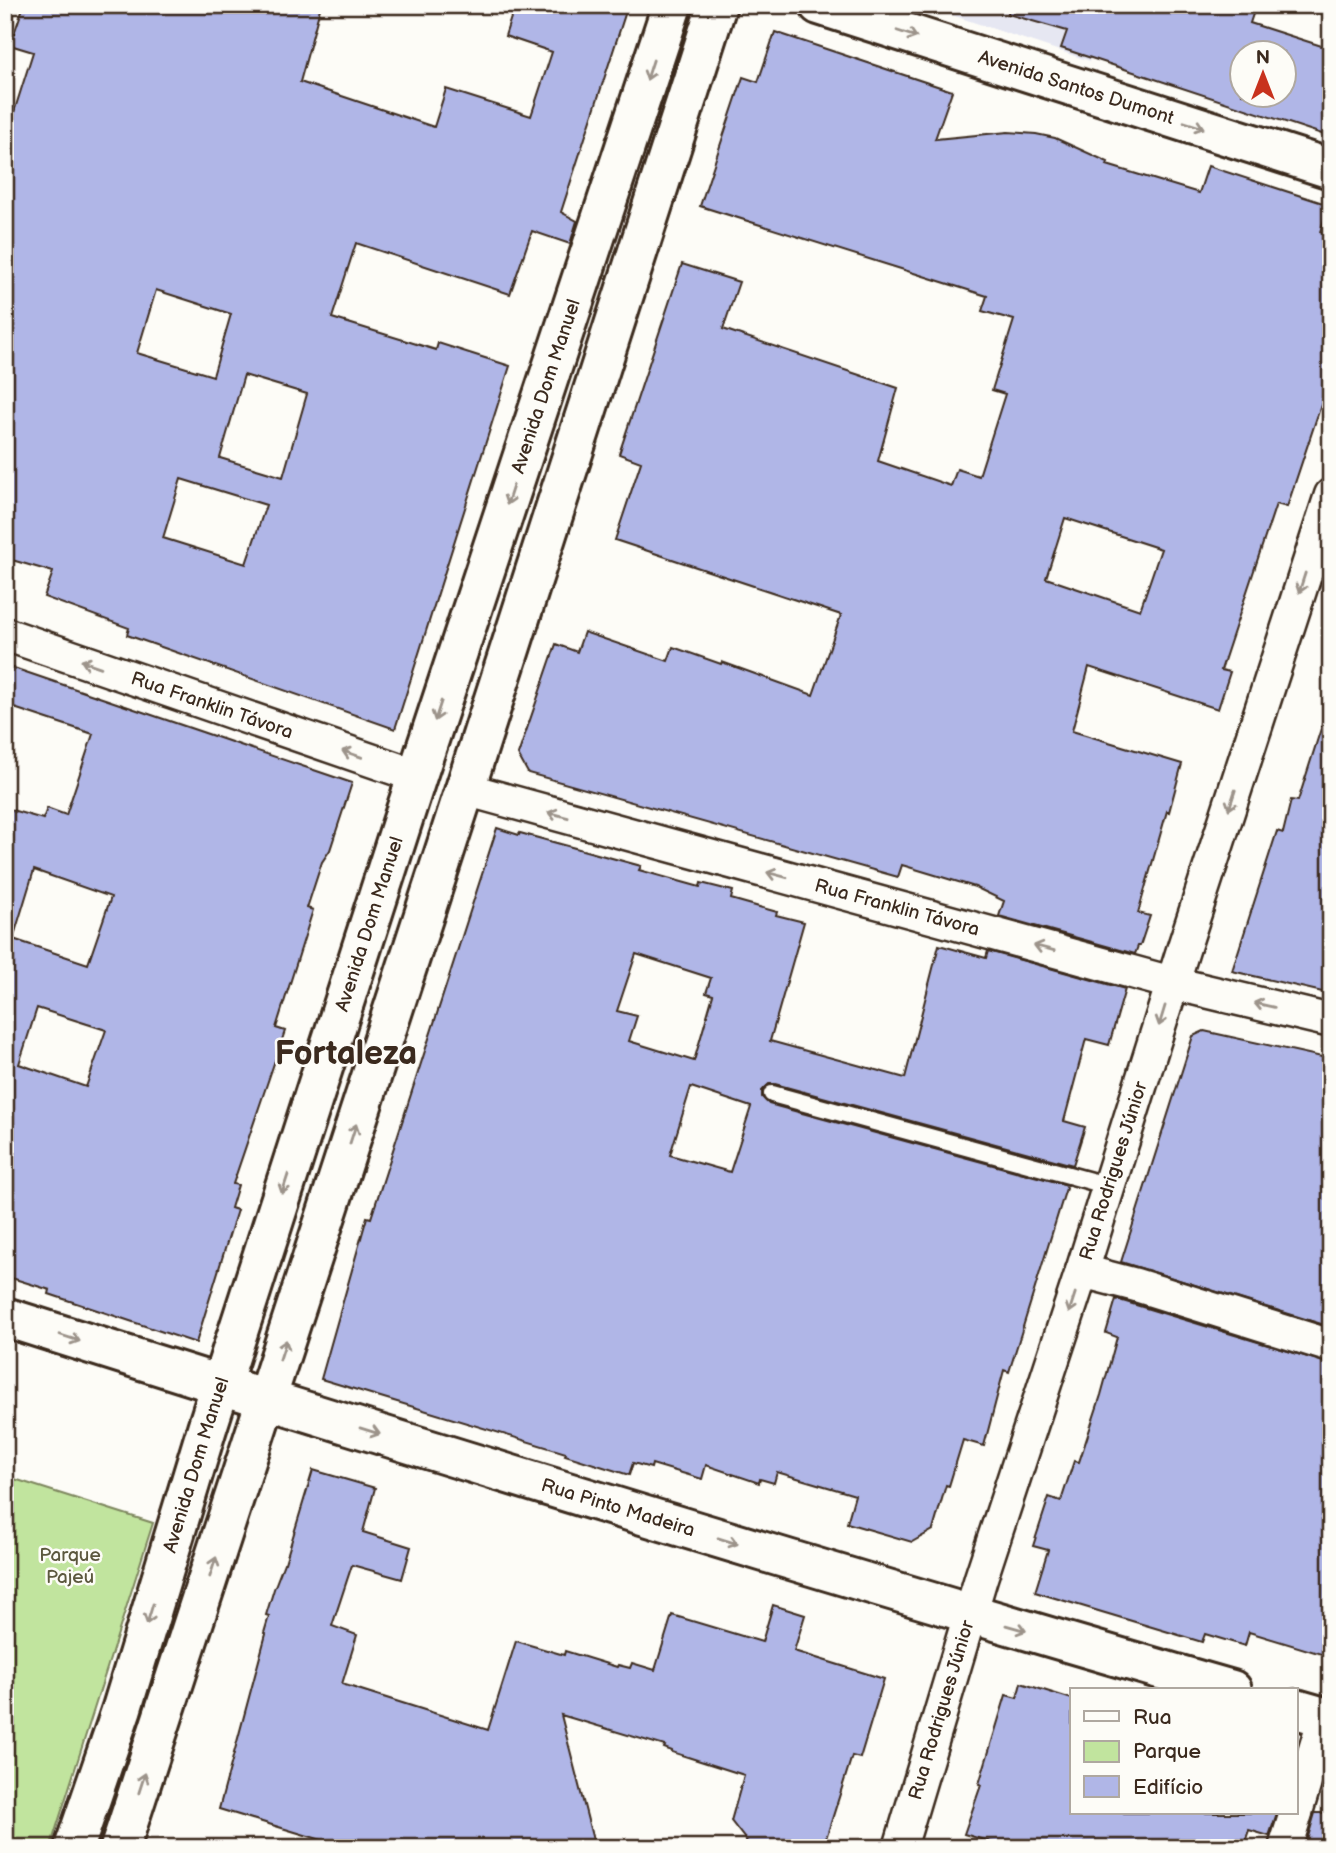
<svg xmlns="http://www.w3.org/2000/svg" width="1336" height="1853" font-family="'Balsamiq Sans',sans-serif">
  <rect width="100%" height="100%" fill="#fdfcf7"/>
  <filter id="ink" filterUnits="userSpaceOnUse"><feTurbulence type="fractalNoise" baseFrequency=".0143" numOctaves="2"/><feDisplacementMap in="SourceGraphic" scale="14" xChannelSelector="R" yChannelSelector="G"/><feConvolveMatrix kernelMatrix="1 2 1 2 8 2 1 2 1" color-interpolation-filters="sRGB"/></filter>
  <g filter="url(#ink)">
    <path fill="#e6e7f2" d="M 922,5 L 1108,5 L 1090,61 Z"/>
    <path fill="#c1e49e" stroke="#7e875e" stroke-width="2" d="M 5,1476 L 153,1523 L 50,1848 L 5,1848 Z"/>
    <path fill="#b0b6e7" stroke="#3b2a1e" stroke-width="2" fill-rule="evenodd" d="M 24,5 L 321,5 L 300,82 L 434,127 L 446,89 L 531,116 L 552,52 L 505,36 L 515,5 L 628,5 L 561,212 L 577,221 L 570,244 L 532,231 L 510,294 L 356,243 L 332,318 L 436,350 L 438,343 L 510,366 L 395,729 L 127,635 L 129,628 L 44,597 L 53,572 L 5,558 L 5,109 L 14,112 L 33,52 L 10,45 ZM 156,290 L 231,314 L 213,376 L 137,353 ZM 244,375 L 307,394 L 283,477 L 220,458 ZM 181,479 L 266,505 L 246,564 L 163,538 Z
      M 1009,5 L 1256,5 L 1250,23 L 1331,49 L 1331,137 L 1061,48 L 1067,31 L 1008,14 ZM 1242,52 L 1284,52 L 1284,94 L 1242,94 Z
      M 775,32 L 952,91 L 935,139 L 1008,132 L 1036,134 L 1055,138 L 1108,162 L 1107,165 L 1199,193 L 1208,166 L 1329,205 L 1320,232 L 1331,235 L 1331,375 L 1287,507 L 1276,504 L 1221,670 L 1230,672 L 1218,709 L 1089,667 L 1072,731 L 1182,764 L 1169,812 L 1167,811 L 1138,913 L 1150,916 L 1140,946 L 1138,946 L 1135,954 L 999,916 L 1004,901 L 975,887 L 902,865 L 898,877 L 528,773 L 518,755 L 556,644 L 577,652 L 584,632 L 668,661 L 673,647 L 721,664 L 722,662 L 813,695 L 841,615 L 615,540 L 641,462 L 619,454 L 682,264 L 739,282 L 723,329 L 898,388 L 878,461 L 951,486 L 957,469 L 979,476 L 1005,394 L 992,390 L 1014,320 L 982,311 L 987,296 L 700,206 L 743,77 L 758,82 ZM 1065,518 L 1161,549 L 1140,610 L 1046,578 Z
      M 5,665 L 352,783 L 330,850 L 322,862 L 307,908 L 313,910 L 276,1028 L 285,1031 L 233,1184 L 238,1185 L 231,1208 L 237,1210 L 196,1343 L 49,1294 L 50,1290 L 5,1276 L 5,808 L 43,819 L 47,808 L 66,815 L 93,734 L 5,705 ZM 34,870 L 111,897 L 88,964 L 13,939 ZM 37,1008 L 106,1030 L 86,1087 L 19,1064 Z
      M 1324,719 L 1331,720 L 1331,994 L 1232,971 L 1277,831 L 1283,833 L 1291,800 L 1298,801 Z
      M 497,828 L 519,835 L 520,833 L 641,866 L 639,870 L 700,887 L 701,883 L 733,891 L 731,899 L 777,912 L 776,915 L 804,922 L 770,1041 L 905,1078 L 939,945 L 986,958 L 988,951 L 1125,989 L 1109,1045 L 1086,1039 L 1064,1121 L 1085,1127 L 1073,1165 L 775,1084 L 769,1084 L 762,1091 L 762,1097 L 769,1104 L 1067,1185 L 1009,1372 L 1004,1370 L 984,1446 L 963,1440 L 949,1486 L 946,1485 L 933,1530 L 912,1542 L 847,1523 L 855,1495 L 777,1472 L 774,1483 L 760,1479 L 759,1483 L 706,1465 L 702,1479 L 652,1464 L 651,1468 L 633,1463 L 629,1475 L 565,1455 L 566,1453 L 321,1379 L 367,1217 L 371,1218 ZM 636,954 L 711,978 L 706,993 L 713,995 L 694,1061 L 629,1041 L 637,1016 L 617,1011 ZM 691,1087 L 751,1107 L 730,1172 L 670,1155 Z
      M 1204,1031 L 1331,1059 L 1331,1327 L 1121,1262 L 1193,1036 Z
      M 1116,1299 L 1331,1364 L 1331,1657 L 1249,1632 L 1245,1646 L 1205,1634 L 1202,1642 L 1035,1592 L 1048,1550 L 1033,1546 L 1049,1497 L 1061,1501 L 1074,1461 L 1079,1462 L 1101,1395 L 1117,1337 L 1106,1333 Z
      M 313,1470 L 375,1488 L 363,1532 L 411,1547 L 402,1579 L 352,1565 L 332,1626 L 357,1635 L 342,1684 L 488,1730 L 516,1641 L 564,1655 L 565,1651 L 617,1667 L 618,1665 L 630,1668 L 632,1663 L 655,1670 L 672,1615 L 762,1642 L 773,1605 L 805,1615 L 794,1651 L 884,1679 L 860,1758 L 852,1756 L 823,1848 L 752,1848 L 731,1821 L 744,1775 L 672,1752 L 672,1751 L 664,1748 L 665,1746 L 561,1715 L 595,1848 L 348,1848 L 219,1809 L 266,1634 L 264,1633 L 269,1616 L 266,1615 L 274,1589 L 284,1563 L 285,1563 Z
      M 1021,1683 L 1072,1699 L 1072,1813 L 1277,1813 L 1269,1836 L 1249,1830 L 1243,1848 L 1011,1848 L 964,1834 L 981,1785 L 979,1784 L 1006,1695 L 1017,1698 Z
      M 1315,1813 L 1331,1813 L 1331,1848 L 1305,1847 Z"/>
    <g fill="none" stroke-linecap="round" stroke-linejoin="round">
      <defs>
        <path id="service" d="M 772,1094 L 1109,1186"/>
        <g id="minor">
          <path id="s1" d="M 5,634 L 417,776"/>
          <path id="s2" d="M 465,789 L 1172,983 L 1331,1021"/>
          <path d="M 1082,1271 L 1136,1285 L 1331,1346"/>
          <path d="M 1296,1812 L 1325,1717"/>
          <path id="s3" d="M 900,1848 L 981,1578 L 1082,1271 L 1183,950 L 1331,495"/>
          <path d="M 1285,1848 L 1296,1813"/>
        </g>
        <g id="secondary">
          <path id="s4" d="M 5,1317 C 413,1446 822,1572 1232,1690"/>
          <path d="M 1296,1709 L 1331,1719"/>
        </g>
        <g id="primary">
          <path id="s5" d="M 819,5 L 1331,169"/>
          <path id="s6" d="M 74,1848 L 122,1708 L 207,1428 L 417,776 L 672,5"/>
          <path d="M 120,1848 L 465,789 L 717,5"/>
        </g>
      </defs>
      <use href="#service" stroke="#3b2a1e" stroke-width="21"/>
      <use href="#minor" stroke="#3b2a1e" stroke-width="37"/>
      <use href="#secondary" stroke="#3b2a1e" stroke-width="44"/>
      <use href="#primary" stroke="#3b2a1e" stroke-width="44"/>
      <use href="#service" stroke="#fdfcf7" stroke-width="16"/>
      <use href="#minor" stroke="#fdfcf7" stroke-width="32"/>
      <use href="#secondary" stroke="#fdfcf7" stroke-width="38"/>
      <use href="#primary" stroke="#fdfcf7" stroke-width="38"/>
    </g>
    <defs><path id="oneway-shaft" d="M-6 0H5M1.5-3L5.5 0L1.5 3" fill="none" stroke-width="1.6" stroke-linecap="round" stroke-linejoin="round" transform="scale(1.75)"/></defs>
    <g stroke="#9c938a">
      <use href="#oneway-shaft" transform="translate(907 34) rotate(18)"/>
      <use href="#oneway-shaft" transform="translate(650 70) rotate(108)"/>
      <use href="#oneway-shaft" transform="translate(1194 125) rotate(18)"/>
      <use href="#oneway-shaft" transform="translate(510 495) rotate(108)"/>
      <use href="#oneway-shaft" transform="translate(1302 583) rotate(108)"/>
      <use href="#oneway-shaft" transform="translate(91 664) rotate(-161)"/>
      <use href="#oneway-shaft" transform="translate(438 711) rotate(108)"/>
      <use href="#oneway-shaft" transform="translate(352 754) rotate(-161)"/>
      <use href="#oneway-shaft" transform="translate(1232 800) rotate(108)"/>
      <use href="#oneway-shaft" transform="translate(558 815) rotate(-165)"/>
      <use href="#oneway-shaft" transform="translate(777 875) rotate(-165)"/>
      <use href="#oneway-shaft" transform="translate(1044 948) rotate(-165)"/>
      <use href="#oneway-shaft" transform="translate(1264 1005) rotate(-167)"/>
      <use href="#oneway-shaft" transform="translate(1162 1016) rotate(107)"/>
      <use href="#oneway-shaft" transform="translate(353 1134) rotate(-72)"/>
      <use href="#oneway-shaft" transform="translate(285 1184) rotate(108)"/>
      <use href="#oneway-shaft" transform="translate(1072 1303) rotate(108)"/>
      <use href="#oneway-shaft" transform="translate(70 1338) rotate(18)"/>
      <use href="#oneway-shaft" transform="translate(283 1350) rotate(-72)"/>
      <use href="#oneway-shaft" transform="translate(370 1431) rotate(17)"/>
      <use href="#oneway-shaft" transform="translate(728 1541) rotate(17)"/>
      <use href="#oneway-shaft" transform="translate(213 1567) rotate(-72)"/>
      <use href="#oneway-shaft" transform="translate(150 1614) rotate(107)"/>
      <use href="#oneway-shaft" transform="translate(1016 1628) rotate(16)"/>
      <use href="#oneway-shaft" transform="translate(142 1783) rotate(-72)"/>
    </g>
  </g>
  <g text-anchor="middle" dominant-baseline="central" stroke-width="5" stroke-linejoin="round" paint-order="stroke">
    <g font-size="19" fill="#3b2a1e" stroke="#fdfcf7">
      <text stroke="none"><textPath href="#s5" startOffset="270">Avenida Santos Dumont</textPath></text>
      <text stroke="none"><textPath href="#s6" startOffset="1536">Avenida Dom Manuel</textPath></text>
      <text stroke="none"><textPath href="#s1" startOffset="219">Rua Franklin Távora</textPath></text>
      <text stroke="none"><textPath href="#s2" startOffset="448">Rua Franklin Távora</textPath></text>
      <text stroke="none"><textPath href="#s6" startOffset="970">Avenida Dom Manuel</textPath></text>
      <text stroke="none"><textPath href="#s3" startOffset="710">Rua Rodrigues Júnior</textPath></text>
      <text stroke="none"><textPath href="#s6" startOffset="402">Avenida Dom Manuel</textPath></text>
      <text stroke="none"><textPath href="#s4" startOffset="642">Rua Pinto Madeira</textPath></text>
      <text stroke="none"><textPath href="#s3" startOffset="144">Rua Rodrigues Júnior</textPath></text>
    </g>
    <g font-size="19" fill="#5c583e" stroke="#fdfcf7">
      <text x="70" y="1555">Parque<tspan x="70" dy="22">Pajeú</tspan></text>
    </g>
    <g font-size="33" font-weight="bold" fill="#3b2a1e" stroke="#fdfcf7">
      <text x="346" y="1054">Fortaleza</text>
    </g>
  </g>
  <rect width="1336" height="1853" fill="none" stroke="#fdfcf7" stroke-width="28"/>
  <rect x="14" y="14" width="1308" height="1825" fill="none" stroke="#3b2a1e" stroke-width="2.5" filter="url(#ink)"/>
  <rect x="1070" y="1688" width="228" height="126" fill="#fdfcf7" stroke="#afa8a0" stroke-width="2"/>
  <rect x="1084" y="1711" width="35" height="10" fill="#fdfcf7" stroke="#afa8a0" stroke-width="2"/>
  <text x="1133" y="1724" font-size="21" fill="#3b2a1e">Rua</text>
  <rect x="1084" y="1741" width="35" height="21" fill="#c1e49e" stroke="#afa8a0" stroke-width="2"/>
  <text x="1133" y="1758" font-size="21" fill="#3b2a1e">Parque</text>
  <rect x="1084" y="1776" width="35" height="21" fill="#b0b6e7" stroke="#afa8a0" stroke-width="2"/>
  <text x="1133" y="1794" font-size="21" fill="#3b2a1e">Edifício</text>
  <g transform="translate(1263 74)"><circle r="33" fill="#fdfcf7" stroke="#afa8a0" stroke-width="2"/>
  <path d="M0-5L12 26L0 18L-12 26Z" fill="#c8321e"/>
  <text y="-10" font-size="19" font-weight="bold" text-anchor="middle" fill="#3b2a1e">N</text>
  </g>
</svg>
